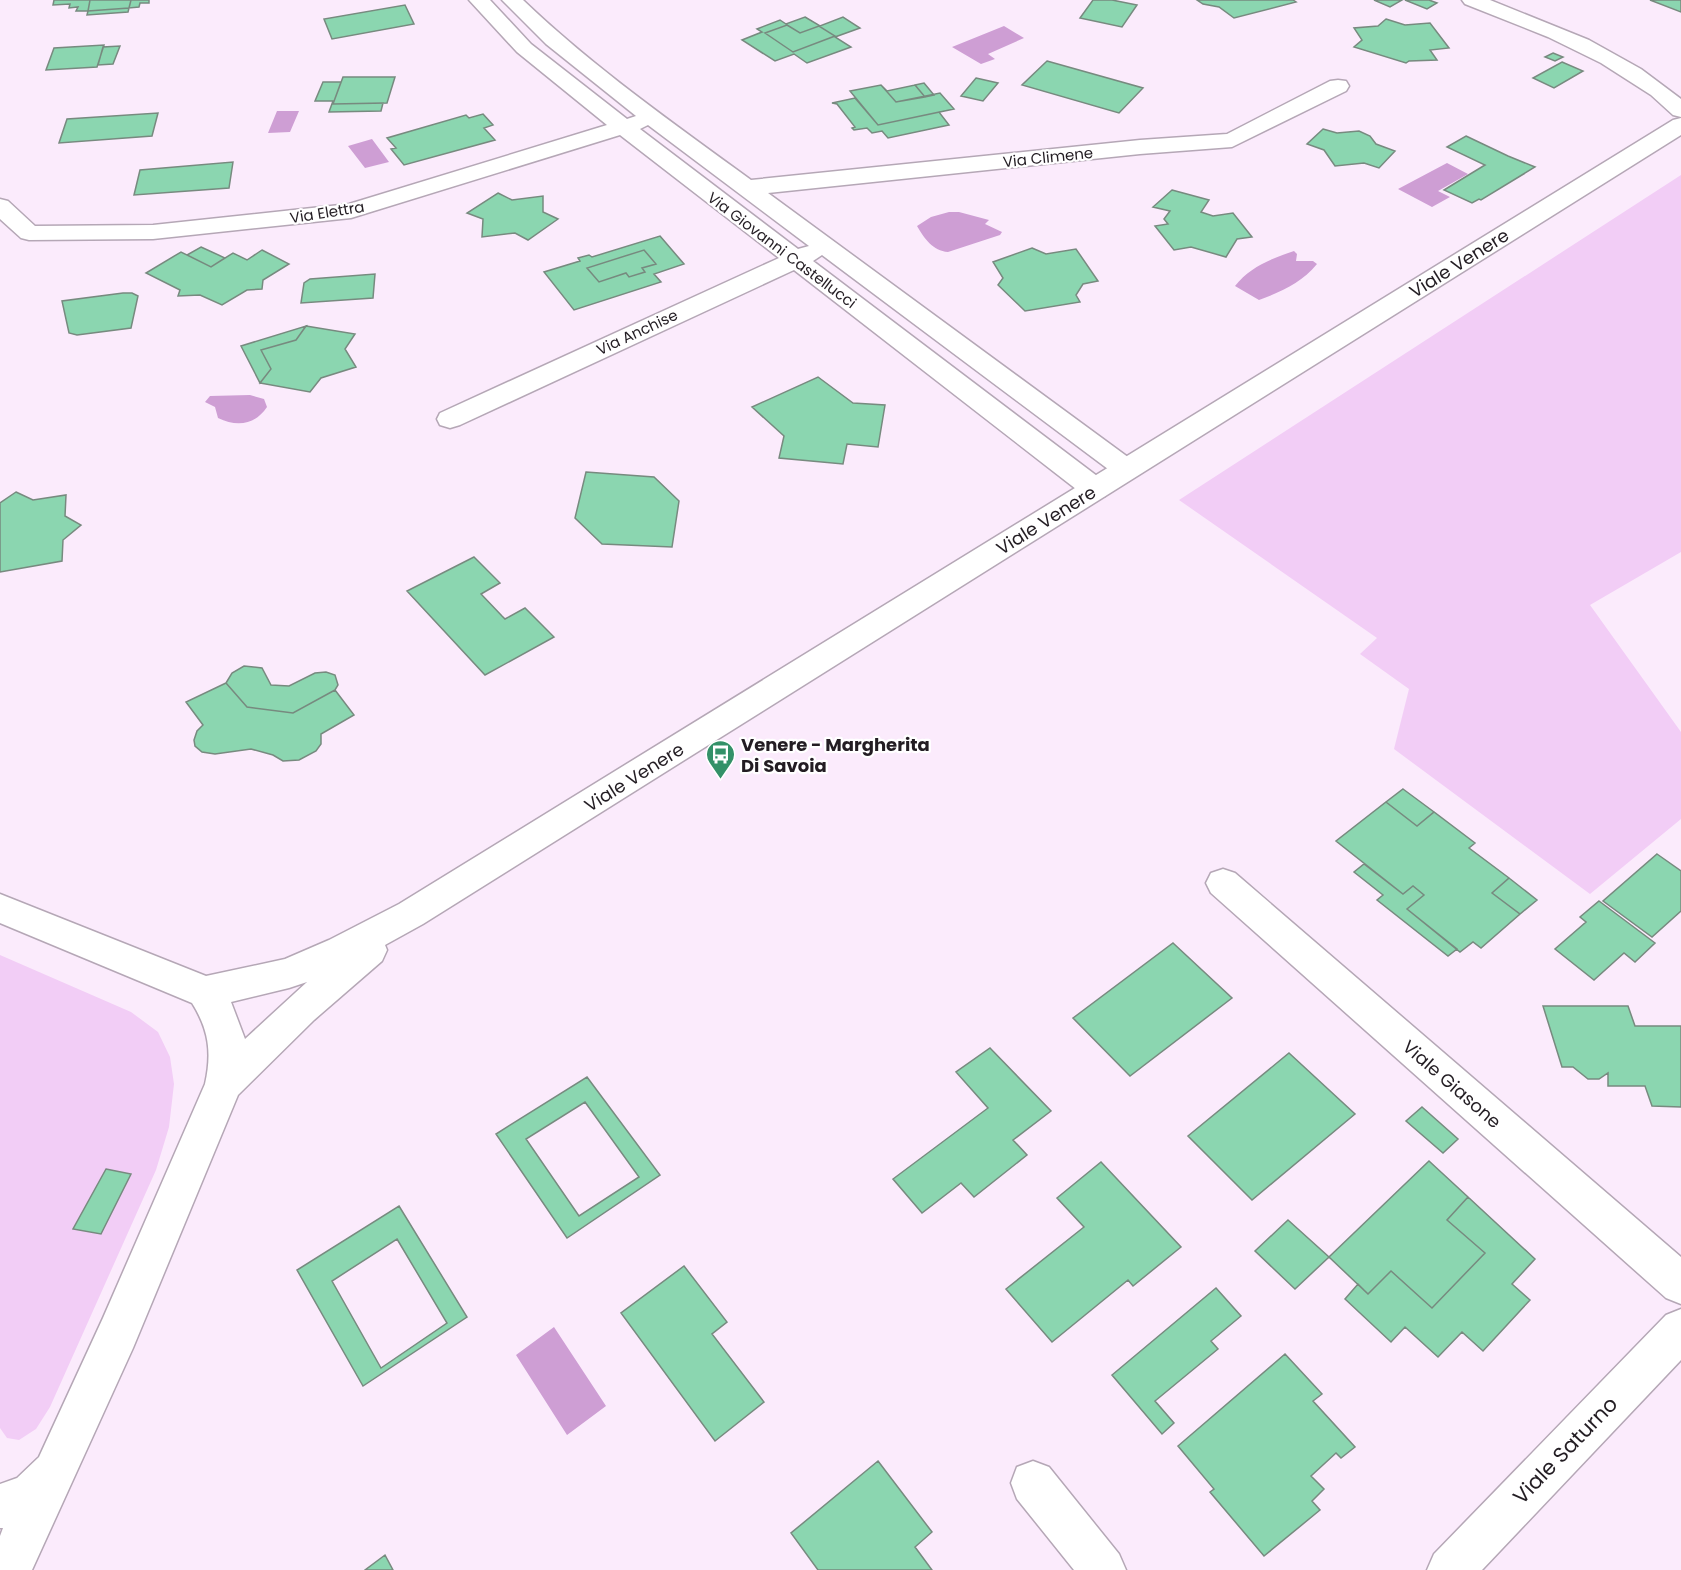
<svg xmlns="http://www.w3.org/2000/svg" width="1681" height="1570" font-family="Poppins,sans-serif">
  <rect width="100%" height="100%" fill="#fbebfc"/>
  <path fill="#f2cdf6" d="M 1681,175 L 1681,552 L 1590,605 L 1681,732 L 1681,819 L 1590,894 L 1394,749 L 1409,689 L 1360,654 L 1377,638 L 1179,500 Z
    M 0,955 L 131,1012 L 158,1032 L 170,1057 L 174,1084 L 169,1127 L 156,1170 L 50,1407 L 36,1429 L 19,1440 L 7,1438 L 0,1428 Z"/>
  <path fill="#ce9ed4" d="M 1004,26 L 1024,38 L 988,54 L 995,59 L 981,64 L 952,47 Z
    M 277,111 L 299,111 L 290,132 L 268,133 Z
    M 372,139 L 389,162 L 365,168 L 348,146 Z
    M 1447,163 L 1468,174 L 1438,191 L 1450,197 L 1432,207 L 1398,189 Z
    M 949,212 L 959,212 L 989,220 L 985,224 L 1002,232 L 1000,235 L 948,252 C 933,251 924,238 917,226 L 931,217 Z
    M 1294,251 L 1297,254 L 1296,261 L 1313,261 L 1317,264 C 1301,283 1283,291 1259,300 L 1235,286 C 1250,267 1270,259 1294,251 Z
    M 250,395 L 264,399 L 267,407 C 255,425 237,427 218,418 L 215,407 L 205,402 L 210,396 Z
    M 554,1327 L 606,1406 L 567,1435 L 516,1355 Z"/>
  <path fill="#8bd6b0" stroke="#778a7f" stroke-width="1.5" fill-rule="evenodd" d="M 54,0 L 90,0 L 88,11 L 76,11 L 78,7 L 69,8 L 70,4 L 53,5 Z
    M 90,0 L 131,0 L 129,8 L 88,11 Z
    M 131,0 L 149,0 L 149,3 L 140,3 L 139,7 L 129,8 Z
    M 1093,0 L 1112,0 L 1137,5 L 1122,27 L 1080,18 Z
    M 1197,0 L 1293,0 L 1296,2 L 1234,18 L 1219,7 L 1203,4 Z
    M 1374,0 L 1402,0 L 1390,7 Z
    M 1405,0 L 1429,0 L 1437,3 L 1427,9 Z
    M 1650,0 L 1681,0 L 1681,12 Z
    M 405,5 L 414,24 L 332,39 L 324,19 Z
    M 129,8 L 128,12 L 87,15 L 88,11 Z
    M 805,17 L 820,26 L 843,17 L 860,28 L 835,37 L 851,47 L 807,63 L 794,54 L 775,61 L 742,40 L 762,32 L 757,29 L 780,20 L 786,24 ZM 787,25 L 800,33 L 819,26 L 835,36 L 793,52 L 765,33 Z
    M 1386,19 L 1405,25 L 1430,23 L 1449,48 L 1430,50 L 1437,60 L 1409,61 L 1406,63 L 1354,47 L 1362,40 L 1354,28 L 1378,26 Z
    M 787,25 L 800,33 L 819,26 L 835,36 L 793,52 L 765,33 Z
    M 104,45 L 97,67 L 46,70 L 54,48 Z
    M 120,46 L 113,64 L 98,65 L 103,47 Z
    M 1553,53 L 1563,57 L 1555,61 L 1545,57 Z
    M 1047,61 L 1143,88 L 1119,113 L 1022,85 Z
    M 1562,62 L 1583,71 L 1554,88 L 1533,78 Z
    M 343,77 L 395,77 L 387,103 L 333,104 Z
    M 976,78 L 998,83 L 983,101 L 961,96 Z
    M 323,82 L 341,82 L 333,104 L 383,103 L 381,111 L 329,112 L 333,101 L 315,101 Z
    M 924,83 L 934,95 L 925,97 L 915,85 Z
    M 881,85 L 896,102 L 940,93 L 954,109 L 878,125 L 850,91 Z
    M 881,85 L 887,91 L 915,85 L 925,97 L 896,102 Z
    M 855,98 L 878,125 L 939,112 L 949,125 L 888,138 L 882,131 L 872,133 L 867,128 L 854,130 L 852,128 L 855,127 L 837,104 L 832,103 Z
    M 158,113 L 152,136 L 59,143 L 67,119 Z
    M 483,114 L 493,125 L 484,128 L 495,140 L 404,165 L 391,149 L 396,148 L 387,138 L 466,115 L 469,118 Z
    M 1323,129 L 1337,133 L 1359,131 L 1370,136 L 1376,144 L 1395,151 L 1379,168 L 1364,163 L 1335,166 L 1324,150 L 1307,144 Z
    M 1466,136 L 1508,156 L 1535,167 L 1481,200 L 1479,199 L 1472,203 L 1444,190 L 1485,165 L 1447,147 Z
    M 233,162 L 229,188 L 134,195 L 140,170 Z
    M 1172,190 L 1209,200 L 1201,212 L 1213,216 L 1233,213 L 1252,237 L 1237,239 L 1226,257 L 1191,247 L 1174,250 L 1155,226 L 1168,224 L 1164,219 L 1170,211 L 1153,207 Z
    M 498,193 L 512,200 L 543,196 L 543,212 L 558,219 L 528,240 L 515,233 L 482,237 L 483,219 L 467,213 Z
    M 660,236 L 684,264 L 654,274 L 661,282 L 574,310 L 544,272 L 580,261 L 578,258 L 589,255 L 592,257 ZM 644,250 L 656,264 L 642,268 L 645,272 L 629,277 L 626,273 L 599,282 L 587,268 Z
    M 201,247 L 225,258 L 211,267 L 187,255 Z
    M 1032,248 L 1046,254 L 1076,249 L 1098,281 L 1083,284 L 1076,295 L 1080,302 L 1025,311 L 998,285 L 1003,278 L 993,262 Z
    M 262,250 L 289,264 L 263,280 L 262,289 L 247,290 L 222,305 L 200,295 L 178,296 L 180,290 L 146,273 L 181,252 L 211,267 L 233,253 L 247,260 Z
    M 644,250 L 656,264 L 642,268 L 645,272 L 629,277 L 626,273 L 599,282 L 587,268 Z
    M 375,274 L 373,298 L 301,303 L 304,283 L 310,279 Z
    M 123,293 L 132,293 L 138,296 L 131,328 L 77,335 L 69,333 L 62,301 Z
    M 306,326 L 355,334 L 345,349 L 356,367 L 321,378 L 310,392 L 260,383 L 271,369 L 261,350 L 296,340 Z
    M 306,326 L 296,340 L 261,350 L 271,369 L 260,383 L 241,346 Z
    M 818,377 L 853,403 L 885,405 L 878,447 L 847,444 L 843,464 L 779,458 L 784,436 L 752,407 Z
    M 586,472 L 654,477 L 679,501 L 672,547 L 602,544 L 575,518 Z
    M 16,492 L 33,500 L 66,495 L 65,516 L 81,525 L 63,540 L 62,561 L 0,572 L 0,503 Z
    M 474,557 L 500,583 L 481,594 L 502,616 L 505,619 L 525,608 L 554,637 L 485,675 L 407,591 Z
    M 244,666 L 262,668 L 271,685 L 289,686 L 315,673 L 326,672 L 335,675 L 338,685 L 335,690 L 293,713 L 247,707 L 226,683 L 232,673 Z
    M 226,683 L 247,707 L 293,713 L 335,690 L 354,715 L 321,734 L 321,744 L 316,751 L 299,760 L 283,761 L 273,755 L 251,749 L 215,754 L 202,752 L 195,746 L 194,740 L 197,731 L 203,725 L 186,702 Z
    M 1403,789 L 1434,812 L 1417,826 L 1386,802 Z
    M 1386,802 L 1417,826 L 1434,812 L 1475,843 L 1469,848 L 1509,878 L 1492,893 L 1520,914 L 1481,948 L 1473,942 L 1460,952 L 1407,909 L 1424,895 L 1413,886 L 1403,894 L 1336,841 Z
    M 1657,854 L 1681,871 L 1681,911 L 1652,937 L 1603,901 Z
    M 1364,864 L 1403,894 L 1413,886 L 1424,895 L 1407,909 L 1457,949 L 1448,956 L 1377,900 L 1383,895 L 1354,872 Z
    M 1509,878 L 1537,900 L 1520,914 L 1492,893 Z
    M 1599,901 L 1655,943 L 1635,962 L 1624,953 L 1594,980 L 1555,949 L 1586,922 L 1580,917 Z
    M 1173,943 L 1232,998 L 1130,1076 L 1073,1018 Z
    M 1543,1006 L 1628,1006 L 1635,1026 L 1681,1026 L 1681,1107 L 1652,1106 L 1645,1086 L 1608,1086 L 1608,1073 L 1599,1079 L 1588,1079 L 1573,1067 L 1562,1067 Z
    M 990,1048 L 1051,1111 L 1013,1140 L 1027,1155 L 974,1197 L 961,1183 L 922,1213 L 893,1179 L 988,1108 L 956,1072 Z
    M 1289,1053 L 1355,1114 L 1252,1200 L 1188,1136 Z
    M 587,1077 L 660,1175 L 567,1238 L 496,1134 Z
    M 585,1102 L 639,1177 L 579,1216 L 526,1139 Z
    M 1422,1107 L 1458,1139 L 1443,1153 L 1406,1121 Z
    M 1429,1161 L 1468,1197 L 1447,1220 L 1485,1253 L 1432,1308 L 1391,1271 L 1368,1294 L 1329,1257 Z
    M 1101,1162 L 1181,1247 L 1133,1286 L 1128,1280 L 1052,1342 L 1006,1289 L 1084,1227 L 1057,1198 Z
    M 106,1169 L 131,1174 L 101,1234 L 73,1229 Z
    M 1468,1197 L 1535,1259 L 1512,1284 L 1530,1300 L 1483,1351 L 1462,1332 L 1438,1357 L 1405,1327 L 1391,1342 L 1345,1299 L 1358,1284 L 1368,1294 L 1391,1271 L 1432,1308 L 1485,1253 L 1447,1220 Z
    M 399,1206 L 467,1317 L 363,1386 L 297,1270 Z
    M 1288,1220 L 1329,1257 L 1295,1289 L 1255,1251 Z
    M 397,1239 L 447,1323 L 381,1368 L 332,1281 Z
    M 684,1266 L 727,1322 L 712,1334 L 764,1402 L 715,1441 L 621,1313 Z
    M 1216,1288 L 1241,1316 L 1211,1341 L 1218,1349 L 1155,1401 L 1174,1423 L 1162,1434 L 1112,1375 Z
    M 1285,1354 L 1322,1394 L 1313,1401 L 1355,1447 L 1341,1458 L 1336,1453 L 1311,1476 L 1324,1489 L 1312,1501 L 1320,1510 L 1264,1556 L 1210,1492 L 1214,1489 L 1178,1446 Z
    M 878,1461 L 932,1532 L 915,1547 L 932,1570 L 818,1570 L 791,1533 Z
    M 385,1555 L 393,1570 L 365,1570 Z"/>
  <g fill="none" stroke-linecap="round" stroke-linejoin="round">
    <defs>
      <path id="street" d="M 469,0 L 490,0 L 531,44 L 627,119 L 636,116 L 546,44 L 502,0 L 523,0 C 593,67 673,123 751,180 L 1140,140 L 1227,134 L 1330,81 L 1338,80 L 1346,81 L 1349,86 L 1346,91 L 1232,147 L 1140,154 L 768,193 L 1136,463 L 1140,469 L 1136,475 L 1126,478 L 1116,475 L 822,255 L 813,261 L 1105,482 L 1109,489 L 1105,496 L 1095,498 L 1085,496 L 794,270 L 460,425 L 450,428 L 440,425 L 437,419 L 440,413 L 779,258 L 620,135 L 351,218 L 153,239 L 29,240 L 21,238 L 0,219 L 0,199 L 8,201 L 35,226 L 153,225 L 349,204 L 607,125 L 517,52 ZM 648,125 L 809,246 L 798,249 L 640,129 Z
        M 1462,0 L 1490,0 L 1589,40 L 1641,69 L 1681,99 L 1681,117 L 1673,115 L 1651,95 L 1601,63 L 1548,37 L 1465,4 Z
        M 1223,869 L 1235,873 L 1681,1257 L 1681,1304 L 1666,1298 L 1211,893 L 1206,883 L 1211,873 Z
        M 1681,1309 L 1681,1360 L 1482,1570 L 1427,1570 L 1434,1554 L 1666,1315 Z
        M 1033,1461 L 1049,1467 L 1119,1554 L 1126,1570 L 1074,1570 L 1017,1499 L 1011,1483 L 1017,1467 Z"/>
      <path id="secondary" d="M 1681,118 L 1681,135 L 423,924 L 385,945 L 387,950 L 382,961 L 314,1020 L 238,1095 L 133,1348 L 32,1570 L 0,1570 L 0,1536 L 3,1528 L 0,1528 L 0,1484 L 17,1478 L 39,1457 L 103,1318 L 205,1084 C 212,1053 209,1030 192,1003 L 0,923 L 0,894 L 206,976 L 285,959 L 329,940 L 399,904 L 1673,120 ZM 307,982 L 245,1039 L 231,1002 L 289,988 Z"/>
    </defs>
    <use href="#street" stroke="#b5a7b6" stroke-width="3"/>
    <use href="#secondary" stroke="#b5a7b6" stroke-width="3"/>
    <use href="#street" fill="#fff" fill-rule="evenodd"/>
    <use href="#secondary" fill="#fff" fill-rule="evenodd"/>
  </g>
  <defs>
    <symbol id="bus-pin" viewBox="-11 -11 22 30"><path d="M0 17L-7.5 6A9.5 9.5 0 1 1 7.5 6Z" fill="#339168" stroke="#fff"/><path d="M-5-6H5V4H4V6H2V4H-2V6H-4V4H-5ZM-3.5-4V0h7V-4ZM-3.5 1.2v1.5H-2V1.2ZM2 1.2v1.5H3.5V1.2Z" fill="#fff"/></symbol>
  </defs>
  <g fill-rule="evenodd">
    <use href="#bus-pin" x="704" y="738" width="33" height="45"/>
  </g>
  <g text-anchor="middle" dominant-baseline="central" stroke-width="4.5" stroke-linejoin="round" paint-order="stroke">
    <g font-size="15" fill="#231d23" stroke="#fff">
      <text transform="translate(1048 157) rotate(-6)">Via Climene</text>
      <text transform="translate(327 212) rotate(-9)">Via Elettra</text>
      <text transform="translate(782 250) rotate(37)">Via Giovanni Castellucci</text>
      <text transform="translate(637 332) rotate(-25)">Via Anchise</text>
    </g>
    <g font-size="18" fill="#231d23" stroke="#fff">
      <text transform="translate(1459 263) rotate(-32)">Viale Venere</text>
      <text transform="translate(1046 520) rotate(-32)">Viale Venere</text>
      <text transform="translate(634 777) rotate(-32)">Viale Venere</text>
      <text transform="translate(1452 1084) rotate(41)">Viale Giasone</text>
    </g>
    <g font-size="18" font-weight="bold" fill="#231d23" stroke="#fff" text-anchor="start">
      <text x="741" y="744">Venere - Margherita<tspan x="741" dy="21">Di Savoia</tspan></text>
    </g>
    <g font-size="21" fill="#231d23" stroke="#fff">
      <text transform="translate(1565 1450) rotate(-46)">Viale Saturno</text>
    </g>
  </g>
</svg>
